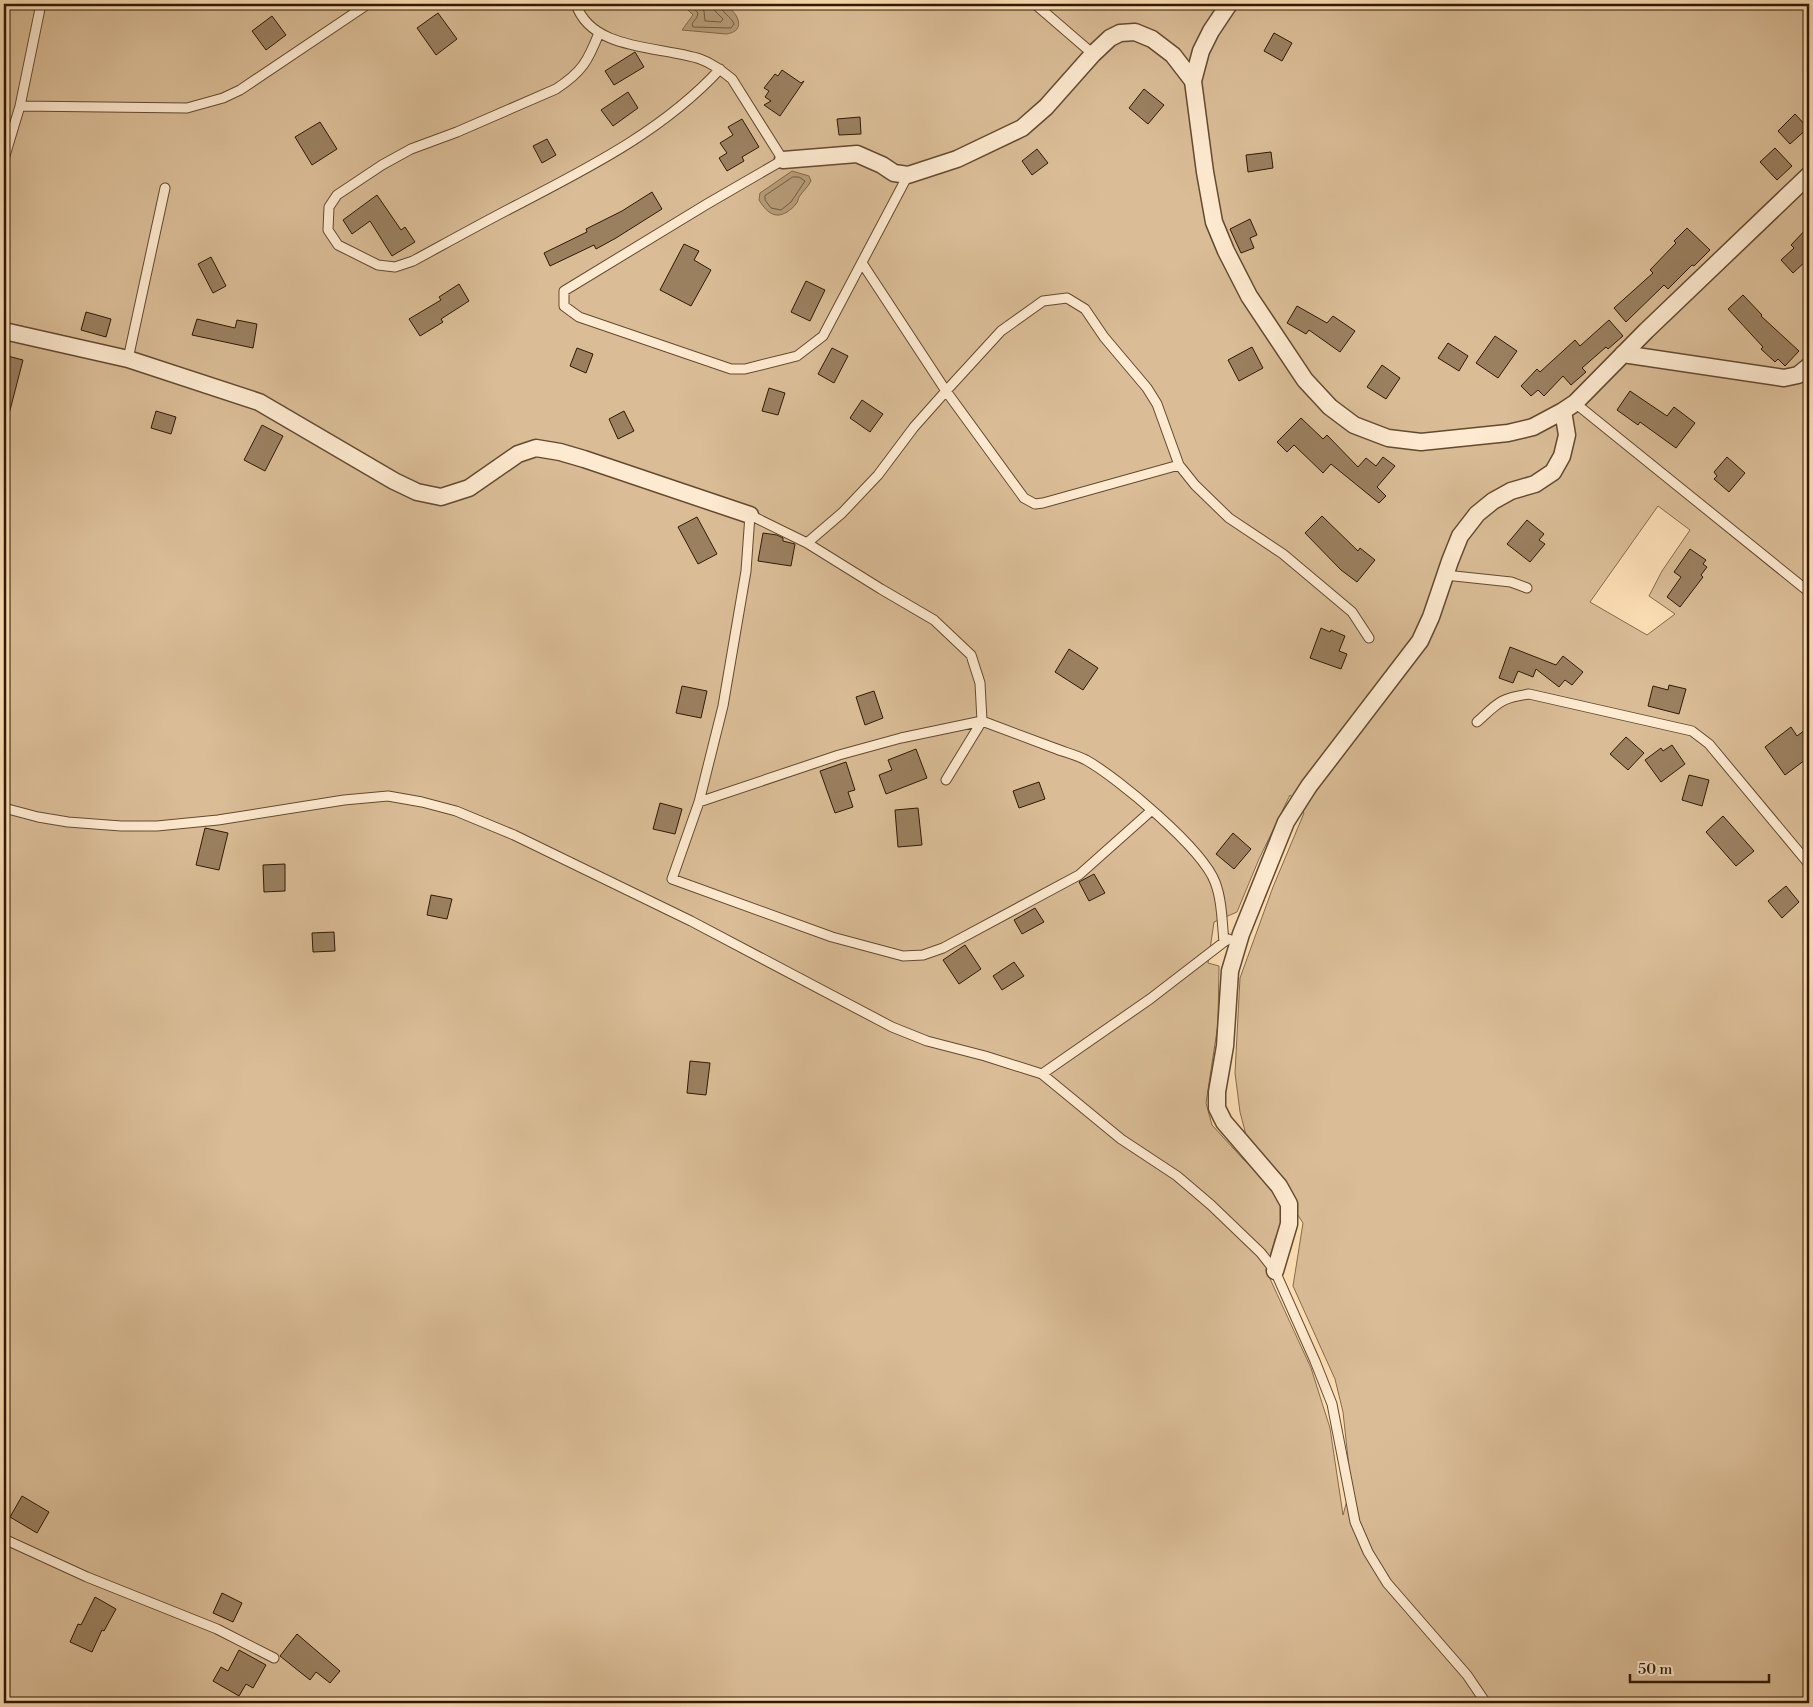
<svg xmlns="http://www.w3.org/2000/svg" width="1813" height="1707" font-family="'Libre Bodoni',serif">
  <rect width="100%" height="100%" fill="#fddfb6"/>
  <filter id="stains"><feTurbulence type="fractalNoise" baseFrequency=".004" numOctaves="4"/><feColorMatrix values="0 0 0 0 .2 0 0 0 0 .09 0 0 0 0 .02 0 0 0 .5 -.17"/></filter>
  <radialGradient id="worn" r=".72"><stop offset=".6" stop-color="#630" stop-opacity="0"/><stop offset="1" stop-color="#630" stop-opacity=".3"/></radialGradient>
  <path fill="#dabd97" stroke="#856b4c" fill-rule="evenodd" d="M 4,4 L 1809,4 L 1809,1703 L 4,1703 ZM 1658,506 L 1690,530 L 1662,571 L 1649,596 L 1675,614 L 1647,635 L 1590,602 ZM 1290,795 L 1304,813 L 1273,887 L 1240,978 L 1235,1073 L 1240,1112 L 1246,1135 L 1303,1223 L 1293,1286 L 1335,1379 L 1343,1412 L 1351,1486 L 1343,1515 L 1330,1428 L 1311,1368 L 1266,1270 L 1275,1239 L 1282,1221 L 1282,1207 L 1272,1186 L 1243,1159 L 1212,1125 L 1206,1103 L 1218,1024 L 1219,966 L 1208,963 L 1214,922 L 1237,912 L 1259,859 Z"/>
  <path fill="#b79c79" stroke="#816849" d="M 682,4 C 694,4 709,1 721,4 C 735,7 750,31 726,34 L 682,30 L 693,15 Z
    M 792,171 L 809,176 L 811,181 C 808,187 803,191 799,197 C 798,199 798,202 796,204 C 794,207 790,210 787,212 C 774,220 766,211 759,200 L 760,193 Z"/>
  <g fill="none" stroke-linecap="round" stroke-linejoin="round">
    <path stroke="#745a3e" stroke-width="1" d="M 689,4 L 698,13 L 697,17 L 692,24 L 693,27 L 731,28 L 734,24 C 731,16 721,13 720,4
      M 698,4 L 704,11 L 705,21 L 721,22 L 723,19 L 715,11 L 713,4
      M 793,177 L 799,177 L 805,181 L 791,202 L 781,210 L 771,208 L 765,200 L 765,196 Z"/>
  </g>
  <path fill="#9b8060" stroke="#301902" d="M 438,13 L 457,39 L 436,55 L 417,28 Z
    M 272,16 L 286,35 L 266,50 L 252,31 Z
    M 1274,33 L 1292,43 L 1282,61 L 1264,51 Z
    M 635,52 L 644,67 L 614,85 L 605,71 Z
    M 782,70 L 801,83 L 804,81 L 780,116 L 764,105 L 771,101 L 765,97 L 769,91 L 764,88 L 775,74 L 778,76 Z
    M 1144,89 L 1164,105 L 1148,124 L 1129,108 Z
    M 628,92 L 638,108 L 613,126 L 601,110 Z
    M 1795,114 L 1808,128 L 1790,144 L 1778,131 Z
    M 860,117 L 861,134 L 839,135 L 837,119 Z
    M 742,119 L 759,147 L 742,157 L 744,161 L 727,171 L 719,158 L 727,153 L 720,143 L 733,135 L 728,127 Z
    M 320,122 L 337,149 L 312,165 L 295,137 Z
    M 547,139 L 556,155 L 542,163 L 533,146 Z
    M 1775,148 L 1792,166 L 1777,180 L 1760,162 Z
    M 1037,149 L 1048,163 L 1032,175 L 1022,161 Z
    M 1271,152 L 1273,168 L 1248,172 L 1246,155 Z
    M 652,192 L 662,209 L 616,238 L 596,249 L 594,245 L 550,266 L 544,253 L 587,232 L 586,229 L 622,211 Z
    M 377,195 L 401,230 L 405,227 L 415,242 L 392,256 L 370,221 L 352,234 L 343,220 Z
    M 1250,219 L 1257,235 L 1250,238 L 1254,248 L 1241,253 L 1230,229 Z
    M 1809,226 L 1809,264 L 1806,261 L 1793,273 L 1781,260 L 1794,248 L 1791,245 Z
    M 1687,228 L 1710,250 L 1694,266 L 1692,265 L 1668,289 L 1664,285 L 1626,322 L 1614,308 L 1653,273 L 1650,270 L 1676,243 L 1674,241 Z
    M 684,244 L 699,251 L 694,260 L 711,270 L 691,306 L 660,290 Z
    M 211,257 L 226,286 L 213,293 L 198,264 Z
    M 806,281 L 825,290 L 810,321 L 791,312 Z
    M 459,284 L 469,301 L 441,319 L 443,322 L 420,336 L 409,319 L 441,300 L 439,297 Z
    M 1743,295 L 1762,315 L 1761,316 L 1799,351 L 1785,366 L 1778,359 L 1775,362 L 1761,349 L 1763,347 L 1728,309 Z
    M 1297,306 L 1327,323 L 1333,316 L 1355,331 L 1340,352 L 1309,330 L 1306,334 L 1287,323 Z
    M 86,312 L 111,319 L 106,337 L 81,330 Z
    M 197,319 L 235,328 L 237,320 L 257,324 L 253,348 L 192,335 Z
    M 1609,320 L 1623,336 L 1608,349 L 1606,347 L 1582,368 L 1586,372 L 1571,385 L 1563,376 L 1544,396 L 1538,390 L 1531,396 L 1521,386 L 1537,369 L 1540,372 L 1575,340 L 1580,346 Z
    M 1495,336 L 1517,351 L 1498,378 L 1476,363 Z
    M 1448,343 L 1468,356 L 1459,371 L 1438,358 Z
    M 1252,347 L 1263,368 L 1239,381 L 1228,360 Z
    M 577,348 L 593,354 L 586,373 L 570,366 Z
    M 832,348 L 848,356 L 834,383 L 818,374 Z
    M 4,355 L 23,360 L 9,414 L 4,414 Z
    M 1382,365 L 1400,378 L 1386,399 L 1367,387 Z
    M 769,388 L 785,393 L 778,415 L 762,411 Z
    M 1630,391 L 1667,416 L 1674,407 L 1695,423 L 1676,448 L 1640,422 L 1638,425 L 1617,410 Z
    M 862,400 L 883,414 L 870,432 L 850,418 Z
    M 156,411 L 176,417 L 171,434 L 151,428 Z
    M 624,411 L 634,431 L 618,439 L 609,419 Z
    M 1301,418 L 1323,439 L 1327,435 L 1358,467 L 1366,458 L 1376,466 L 1383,457 L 1395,466 L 1377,487 L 1386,496 L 1379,503 L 1331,464 L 1323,473 L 1294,445 L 1287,452 L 1277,442 Z
    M 262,425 L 283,436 L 265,471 L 244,460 Z
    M 1727,457 L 1745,473 L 1729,492 L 1714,479 L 1717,476 L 1714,472 Z
    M 1322,516 L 1358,551 L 1360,548 L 1375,560 L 1357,582 L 1341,570 L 1305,533 Z
    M 697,517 L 717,554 L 698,564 L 678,527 Z
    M 1527,520 L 1544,534 L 1539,540 L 1545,544 L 1530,562 L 1507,544 Z
    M 763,533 L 777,535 L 783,538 L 783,541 L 795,544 L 791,566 L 758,561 Z
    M 1690,549 L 1706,560 L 1703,564 L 1707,567 L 1701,575 L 1703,577 L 1680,607 L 1667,597 L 1681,577 L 1674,572 Z
    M 1321,628 L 1330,632 L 1331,630 L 1345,636 L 1339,651 L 1347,654 L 1341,669 L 1310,658 Z
    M 1510,647 L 1556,665 L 1563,656 L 1583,672 L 1572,685 L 1565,680 L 1559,687 L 1536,669 L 1533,677 L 1518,671 L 1513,683 L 1499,678 Z
    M 1069,649 L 1098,668 L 1083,690 L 1055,672 Z
    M 1669,685 L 1686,689 L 1679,714 L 1648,706 L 1653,686 L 1668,690 Z
    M 682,686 L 707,691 L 701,718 L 676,713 Z
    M 874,691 L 883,718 L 865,725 L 856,697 Z
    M 1791,727 L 1797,736 L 1809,727 L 1809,757 L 1785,775 L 1765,747 Z
    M 1626,737 L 1644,753 L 1628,770 L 1610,754 Z
    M 1672,745 L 1685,764 L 1661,782 L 1645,760 L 1661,748 L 1663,751 Z
    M 916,749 L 927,778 L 886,794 L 879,775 L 892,770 L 888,760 Z
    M 846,762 L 855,790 L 848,792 L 853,807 L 835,813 L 820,771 Z
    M 1689,775 L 1709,780 L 1702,806 L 1682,800 Z
    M 1039,782 L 1045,799 L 1019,808 L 1013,791 Z
    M 660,803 L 682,809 L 675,834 L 653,829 Z
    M 918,808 L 922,845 L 898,847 L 895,810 Z
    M 1723,816 L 1754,851 L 1736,866 L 1706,832 Z
    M 205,828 L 228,833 L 219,870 L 196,865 Z
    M 1233,833 L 1251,849 L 1234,869 L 1216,854 Z
    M 285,864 L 285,891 L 264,892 L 263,865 Z
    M 1094,874 L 1105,893 L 1089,901 L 1079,882 Z
    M 1786,886 L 1799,902 L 1782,918 L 1768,901 Z
    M 431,895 L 452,899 L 447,919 L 427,915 Z
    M 1035,908 L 1044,922 L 1022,934 L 1014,920 Z
    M 334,932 L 335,951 L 313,952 L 312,933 Z
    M 965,945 L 981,969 L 959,984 L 943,960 Z
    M 1014,962 L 1024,976 L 1002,990 L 993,976 Z
    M 690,1061 L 710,1063 L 706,1095 L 687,1093 Z
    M 22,1496 L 49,1512 L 37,1533 L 10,1517 Z
    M 222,1593 L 242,1603 L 233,1622 L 213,1613 Z
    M 95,1597 L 116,1609 L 104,1631 L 102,1630 L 92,1652 L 70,1642 L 78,1624 L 81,1625 Z
    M 297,1634 L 340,1671 L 330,1683 L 316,1672 L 310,1680 L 280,1656 Z
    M 239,1650 L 266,1665 L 253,1688 L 246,1684 L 239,1696 L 213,1681 L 221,1667 L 228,1671 Z"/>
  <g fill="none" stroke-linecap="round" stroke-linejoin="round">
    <defs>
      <path id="lane" d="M 576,4 C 591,51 661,46 700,59 C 712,63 722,71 732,79 L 783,160 L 707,204 L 564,291 L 564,306 L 579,317 L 731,369 L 745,369 L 797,356 L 823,336 L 908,175
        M 1035,4 L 1093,54
        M 599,33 C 588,61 582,72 556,89 L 457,132 L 411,149 L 382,165 L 337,195 L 329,207 L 328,230 L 338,245 L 378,265 L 395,267 L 413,261 C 448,242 482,223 517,205 C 590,167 664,130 720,69
        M 20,106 L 187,108 L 223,98 L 240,90 L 368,4
        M 4,159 L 20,106 L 41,4
        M 128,359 L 165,188
        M 1575,403 L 1809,592
        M 1179,465 L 1043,503 L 1035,504 L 1024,498 L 946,391 L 1001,331 L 1043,301 L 1067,298 L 1085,309 L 1104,337 L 1147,388 L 1157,404 L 1179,465 L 1195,485 L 1229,518 L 1283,554 L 1352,612 L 1369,638
        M 807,543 L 842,513 L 878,475 L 914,427 L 946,391 L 862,263
        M 1445,575 L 1511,582 L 1527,588
        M 1477,722 C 1498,703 1500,698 1529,694 L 1692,731 L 1709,744 L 1809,864
        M 946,780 L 982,721
        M 699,802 L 839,755 L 901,738 L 982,721
        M 4,808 L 38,817 L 68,822 L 121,826 L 157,826 L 218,820 L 344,800 L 388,796 L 422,802 L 456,811 L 514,835 L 691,921 L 892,1027 L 927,1041 L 985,1056 L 1042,1074 L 1121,1139 L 1177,1176 L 1211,1205 L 1261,1253 L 1275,1271 L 1315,1361 L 1332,1404 L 1355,1522 L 1368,1552 L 1387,1583 L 1467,1675 L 1486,1703
        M 1152,810 L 1079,875 L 943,948 L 923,955 L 903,956 L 832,937 L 672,879 L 699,802 L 723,706 L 746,571 L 750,515 L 807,543 L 881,589 L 934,620 L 971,655 L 980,683 L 982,721 C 1006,730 1030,739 1054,748 C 1064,752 1076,755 1086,760 C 1118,778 1202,848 1215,882 C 1222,900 1222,922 1224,942
        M 1042,1074 L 1150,999 L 1224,942 L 1229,939
        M 4,1539 L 87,1577 L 217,1629 L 274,1658"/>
      <path id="street" d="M 1229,4 L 1211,31 L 1201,51 L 1193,81 L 1205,172 L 1214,222 L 1226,251 L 1249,296 L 1305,380 L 1330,407 L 1354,425 L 1388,438 L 1421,442 L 1508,433 L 1533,427 L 1563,411 L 1575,403 L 1646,331 L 1809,175
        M 783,160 L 857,154 L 882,165 L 894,173 L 908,175 L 957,159 L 1022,128 L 1046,107 L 1093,54 L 1110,38 L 1120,33 L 1135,32 L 1152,39 L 1173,55 L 1193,81
        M 4,331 L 128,359 L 259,402 L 394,481 L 417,492 L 441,497 L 469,488 L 518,454 L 536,448 L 560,452 L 584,459 L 750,515
        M 1623,354 L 1784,378 L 1798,375 L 1809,366
        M 1275,1271 L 1289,1224 L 1289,1204 L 1279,1186 L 1224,1122 L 1217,1108 L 1217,1092 L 1225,1046 L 1230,971 L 1241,934 L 1286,822 L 1309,786 L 1420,641 L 1431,617 L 1450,561 L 1460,536 L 1477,514 L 1493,501 L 1511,491 L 1535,484 L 1553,472 L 1562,456 L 1567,435 L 1563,411"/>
    </defs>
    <use href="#lane" stroke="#634a2f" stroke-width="11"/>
    <use href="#street" stroke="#634a2f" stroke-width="19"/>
    <use href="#lane" stroke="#feead0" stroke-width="9"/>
    <use href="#street" stroke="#feead0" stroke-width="16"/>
  </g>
  <rect width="1813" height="1707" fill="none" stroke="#fddfb6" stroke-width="20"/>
  <rect x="5" y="5" width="1803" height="1697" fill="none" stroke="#301902" stroke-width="2.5"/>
  <rect x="10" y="10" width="1793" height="1687" fill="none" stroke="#301902"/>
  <path d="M1630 1674v8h139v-8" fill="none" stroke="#301902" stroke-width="2.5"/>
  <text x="1638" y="1674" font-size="15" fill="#301902" stroke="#feead0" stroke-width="4" paint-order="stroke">50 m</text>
  <rect width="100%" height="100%" filter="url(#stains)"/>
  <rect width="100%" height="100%" fill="url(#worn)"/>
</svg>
